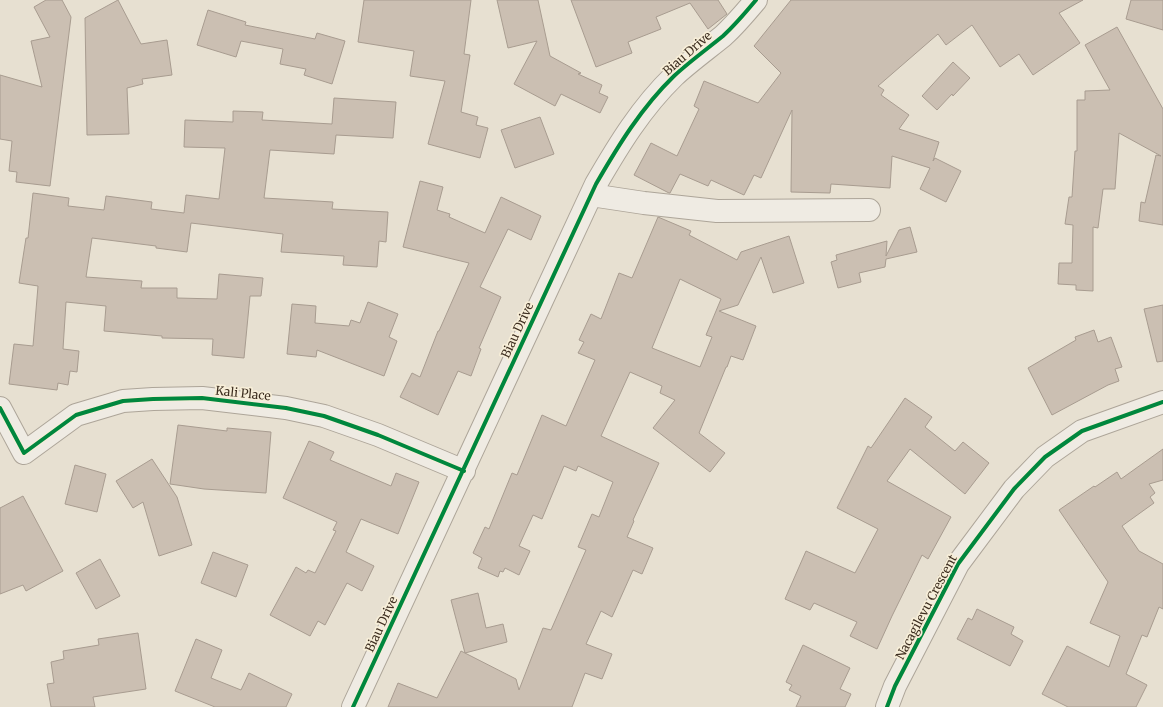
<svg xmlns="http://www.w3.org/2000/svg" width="1163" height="707" font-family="Merriweather,serif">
  <rect width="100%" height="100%" fill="#e7e0d1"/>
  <path fill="#cbbfb2" stroke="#a89c90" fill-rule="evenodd" d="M 46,0 L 62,0 L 71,17 L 50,186 L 16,182 L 17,172 L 9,171 L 12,141 L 0,139 L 0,75 L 42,87 L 31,41 L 50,37 L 34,7 Z
    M 118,0 L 141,44 L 167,40 L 172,75 L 142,79 L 143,84 L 127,88 L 129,134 L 87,135 L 85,18 Z
    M 364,0 L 471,0 L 464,54 L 470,55 L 461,112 L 478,117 L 476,125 L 488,128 L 480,158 L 428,144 L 445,81 L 410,76 L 414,51 L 358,42 Z
    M 497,0 L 538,0 L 550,56 L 581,73 L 578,74 L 602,85 L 599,93 L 608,97 L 600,113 L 561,94 L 555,106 L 514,84 L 537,41 L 508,48 Z
    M 571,0 L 718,0 L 727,14 L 708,29 L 690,3 L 656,17 L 661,29 L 628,42 L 632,53 L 596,67 Z
    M 791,0 L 1083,0 L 1059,13 L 1080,43 L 1033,75 L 1019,54 L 1000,67 L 972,25 L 946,45 L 938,34 L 878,86 L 884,90 L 881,95 L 909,115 L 899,129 L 939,142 L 933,161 L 935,158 L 961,171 L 946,202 L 920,189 L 930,168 L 892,156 L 890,188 L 831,184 L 830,193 L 791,192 L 792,110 L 761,178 L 754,175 L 744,195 L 711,180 L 708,186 L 680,174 L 670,193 L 669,193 L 634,175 L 651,143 L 677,156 L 699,109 L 694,106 L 704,81 L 758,103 L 781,73 L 754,46 Z
    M 1131,0 L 1163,0 L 1163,30 L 1126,19 Z
    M 208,10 L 246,22 L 245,25 L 315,39 L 317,33 L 345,41 L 332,84 L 304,75 L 306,69 L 280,64 L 283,49 L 241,41 L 236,57 L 197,45 Z
    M 1117,27 L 1163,109 L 1163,225 L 1139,221 L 1141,202 L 1145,203 L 1156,155 L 1161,156 L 1119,133 L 1115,189 L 1103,189 L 1098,228 L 1093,227 L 1093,291 L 1076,290 L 1076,285 L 1058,284 L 1059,263 L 1072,263 L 1073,225 L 1065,224 L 1069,197 L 1072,197 L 1075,151 L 1077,151 L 1077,100 L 1085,100 L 1085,91 L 1110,90 L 1085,45 Z
    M 953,62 L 970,78 L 953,96 L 952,94 L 937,110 L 922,96 Z
    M 334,98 L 396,102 L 393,138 L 336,135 L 334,154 L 270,150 L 264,198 L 333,202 L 332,209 L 388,212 L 386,242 L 379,241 L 377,267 L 343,265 L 344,256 L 281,252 L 283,234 L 191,223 L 187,252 L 156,248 L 156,246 L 92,238 L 86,277 L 142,281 L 141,288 L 177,288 L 177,298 L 217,299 L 219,274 L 263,278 L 261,296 L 250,296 L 244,358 L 212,355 L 213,339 L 162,338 L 162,336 L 104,331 L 106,306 L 66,302 L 63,349 L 79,351 L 77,372 L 70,371 L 68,385 L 58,383 L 57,390 L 9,384 L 14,344 L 33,346 L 38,286 L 19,283 L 26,238 L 28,238 L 33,193 L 69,198 L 68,206 L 104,210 L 106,196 L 152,202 L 151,209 L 184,213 L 186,195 L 219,199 L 225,148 L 184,147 L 185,120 L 233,122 L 233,111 L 263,112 L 262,120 L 332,124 Z
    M 540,117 L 554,154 L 515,168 L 501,130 Z
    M 420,181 L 443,187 L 437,210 L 450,214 L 449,217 L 485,233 L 501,197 L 541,216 L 531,240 L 508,229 L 480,287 L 501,297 L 479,348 L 481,349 L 471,376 L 458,371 L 438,415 L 400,397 L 412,373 L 420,377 L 438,331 L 439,331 L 469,263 L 403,247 Z
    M 658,217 L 691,231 L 689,235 L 737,260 L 741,252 L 789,236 L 804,283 L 773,293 L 761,257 L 738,305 L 719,311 L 756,326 L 743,360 L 731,356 L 727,367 L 726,367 L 699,433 L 725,453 L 710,472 L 653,428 L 675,400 L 660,393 L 662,386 L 630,372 L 601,436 L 659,463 L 633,520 L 634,521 L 627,537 L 653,548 L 642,574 L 633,570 L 612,617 L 601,611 L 586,644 L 612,654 L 602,679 L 585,673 L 572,707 L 388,707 L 398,683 L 437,698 L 461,651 L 516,679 L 519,690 L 543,628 L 551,630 L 586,550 L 578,547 L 592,514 L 599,517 L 613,482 L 578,466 L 576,471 L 564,466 L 542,519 L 533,515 L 519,546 L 530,551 L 519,575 L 505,568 L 503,572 L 500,571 L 498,577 L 478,568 L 482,558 L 473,553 L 485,527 L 489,529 L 512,473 L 517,475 L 542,415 L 566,426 L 595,360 L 578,353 L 584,342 L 579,340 L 591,314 L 601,319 L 619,273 L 632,278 ZM 680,279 L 721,299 L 706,335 L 712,337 L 700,367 L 652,348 Z
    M 910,227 L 917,252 L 886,259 L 885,267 L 859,273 L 861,282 L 838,288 L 831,262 L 837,260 L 836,255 L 887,241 L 886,256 L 899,230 Z
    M 368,302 L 398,314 L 389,337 L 397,341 L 384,376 L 317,350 L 316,357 L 287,354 L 292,304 L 316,306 L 315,323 L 349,326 L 351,320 L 360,323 Z
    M 1163,305 L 1163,361 L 1157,362 L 1144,309 Z
    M 1094,330 L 1098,342 L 1111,337 L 1122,367 L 1115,369 L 1119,381 L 1108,385 L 1052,415 L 1028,368 L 1076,340 L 1075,337 Z
    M 905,398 L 932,417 L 925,427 L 955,451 L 963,442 L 989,463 L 965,494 L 910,449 L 887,481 L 951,517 L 928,559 L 922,555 L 892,616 L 877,649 L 850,636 L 857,622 L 814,603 L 810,610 L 785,599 L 806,551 L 855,573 L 878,529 L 837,508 L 868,446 L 871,448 Z
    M 178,425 L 227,431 L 227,428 L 271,432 L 266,493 L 204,489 L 170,484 Z
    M 309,441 L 334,452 L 330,460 L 391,486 L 396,473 L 419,482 L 398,534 L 361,519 L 346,552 L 374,566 L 362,591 L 347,583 L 325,625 L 318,621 L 310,636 L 270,615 L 296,567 L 306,573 L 308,570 L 315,573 L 336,531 L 333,530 L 337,522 L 283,498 Z
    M 1163,449 L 1163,480 L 1149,484 L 1155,493 L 1150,497 L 1154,503 L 1122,526 L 1139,551 L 1163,564 L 1163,609 L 1159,607 L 1147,637 L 1142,635 L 1126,674 L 1147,685 L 1136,707 L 1068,707 L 1042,694 L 1067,646 L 1109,667 L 1120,636 L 1090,623 L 1108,582 L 1059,510 L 1094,486 L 1095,487 L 1117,472 L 1121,479 Z
    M 152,459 L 177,497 L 192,545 L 159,556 L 143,502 L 133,508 L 116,481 Z
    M 75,465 L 106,474 L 97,512 L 65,504 Z
    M 23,496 L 63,571 L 26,591 L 23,585 L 0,594 L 0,508 Z
    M 213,552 L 248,565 L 236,597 L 201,583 Z
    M 100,559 L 120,596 L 96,609 L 76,573 Z
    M 478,593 L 486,628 L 503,624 L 507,642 L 465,653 L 451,600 Z
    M 977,609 L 1014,627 L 1011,634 L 1023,641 L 1010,666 L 957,639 L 968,618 L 972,620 Z
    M 138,633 L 146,689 L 93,697 L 95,707 L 51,707 L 47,684 L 54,683 L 51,662 L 64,659 L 63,651 L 99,645 L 98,639 Z
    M 196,639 L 222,650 L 211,678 L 241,690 L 249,673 L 292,694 L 286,707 L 215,707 L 175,691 Z
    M 803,645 L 850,668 L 840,689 L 851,694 L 845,707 L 796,707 L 801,696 L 789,690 L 792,685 L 786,682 Z"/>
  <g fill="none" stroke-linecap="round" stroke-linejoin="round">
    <defs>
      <path id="minor" d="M 591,195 L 644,203 L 717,211 L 869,210
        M 0,408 L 24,453 L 76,415 L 123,401 L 153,399 L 202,398 L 286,408 L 324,416 L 378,435 L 464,471
        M 353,707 L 596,184 C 618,146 641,108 674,76 C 689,62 707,49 723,36 C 735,25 746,12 756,0
        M 887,707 L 895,686 L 958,564 L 1014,489 L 1045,457 L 1082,431 L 1163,402"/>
    </defs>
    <use href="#minor" stroke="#ada599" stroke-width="24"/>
    <use href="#minor" stroke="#efebe3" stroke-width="22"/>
    <defs>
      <path id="cycleway" d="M 0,408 L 24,453 L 76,415 L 123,401 L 153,399 L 202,398 L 286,408 L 324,416 L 378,435 L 464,471
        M 353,707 L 596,184 C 618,146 641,108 674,76 C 689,62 707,49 723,36 C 735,25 746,12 756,0
        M 887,707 L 895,686 L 958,564 L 1014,489 L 1045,457 L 1082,431 L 1163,402"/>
    </defs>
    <use href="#cycleway" stroke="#f7eed8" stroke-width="6"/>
    <use href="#cycleway" stroke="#00873e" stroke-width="4"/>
  </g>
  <g text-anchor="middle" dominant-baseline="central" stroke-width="3.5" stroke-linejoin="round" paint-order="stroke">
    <g font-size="12" fill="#3d2e20" stroke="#f7eed8">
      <text transform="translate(687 53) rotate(-41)">Biau Drive</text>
      <text transform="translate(517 330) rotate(-65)">Biau Drive</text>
      <text transform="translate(243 393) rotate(6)">Kali Place</text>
      <text transform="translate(926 607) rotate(-62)">Nacagilevu Crescent</text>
      <text transform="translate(381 624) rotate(-65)">Biau Drive</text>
    </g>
  </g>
</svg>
